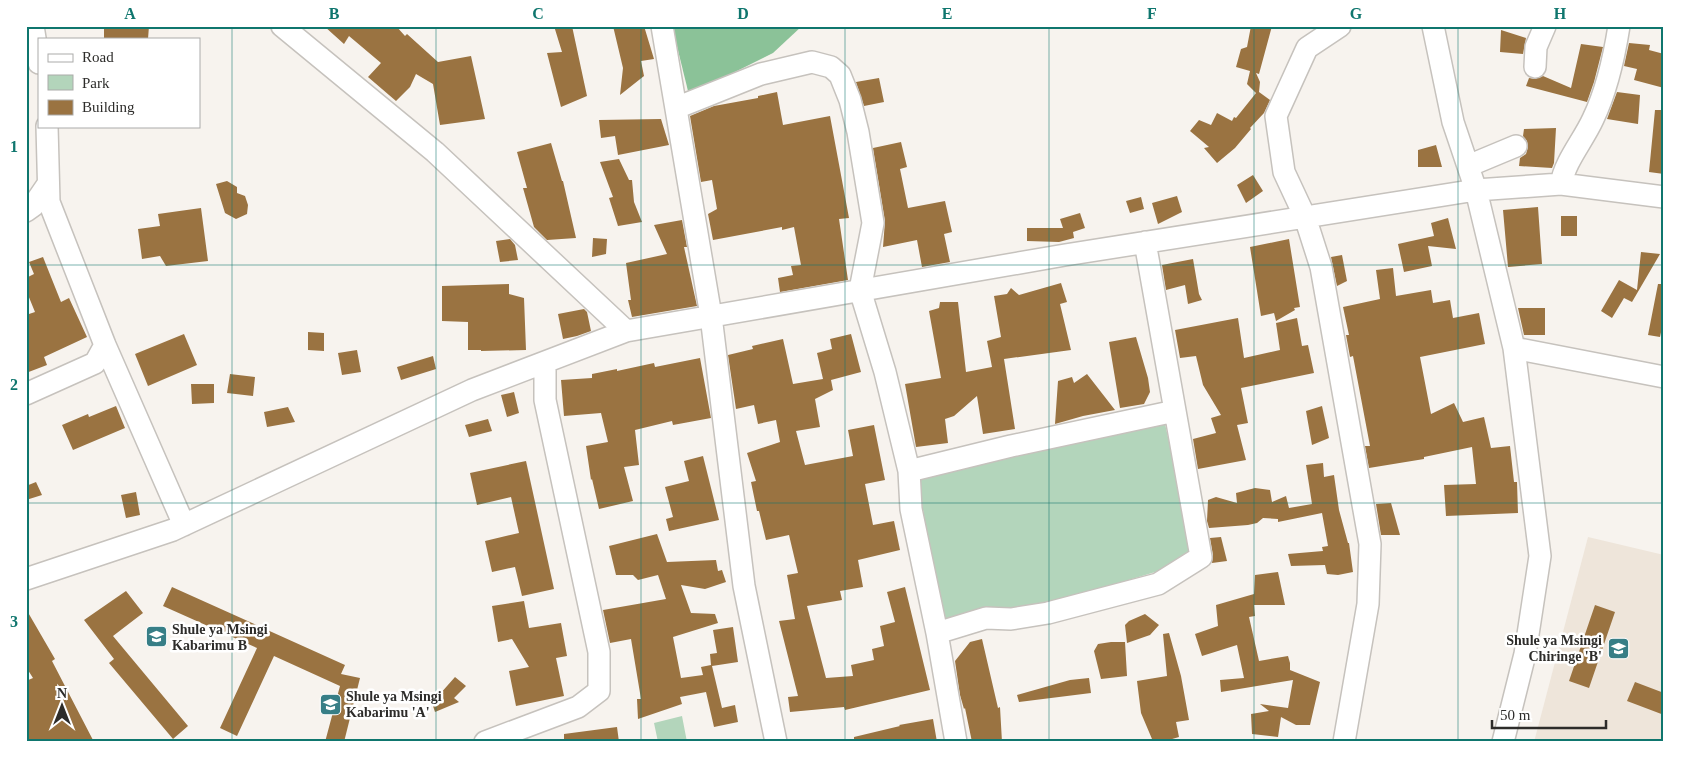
<svg xmlns="http://www.w3.org/2000/svg" width="1690" height="768" font-family="Georgia,serif">
  <rect width="100%" height="100%" fill="#f7f3ee"/>
  <path fill="#eee5da" d="M 1588,537 L 1664,555 L 1664,742 L 1534,742 Z"/>
  <path fill="#b3d5bb" d="M 1164,419 L 1195,560 L 946,635 L 917,477 Z
    M 682,716 L 687,742 L 658,742 L 654,723 Z"/>
  <path fill="#8bc298" d="M 672,26 L 802,26 L 773,53 L 689,95 Z"/>
  <path fill="#9a7341" d="M 104,26 L 149,26 L 148,39 L 104,39 Z
    M 324,26 L 396,26 L 405,36 L 407,34 L 438,62 L 471,56 L 485,119 L 440,125 L 433,84 L 416,74 L 410,87 L 396,101 L 368,77 L 381,63 L 349,36 L 344,44 Z
    M 554,26 L 572,26 L 587,96 L 561,107 L 547,53 L 562,52 Z
    M 613,26 L 644,26 L 654,59 L 641,61 L 644,76 L 620,95 L 623,68 Z
    M 1251,26 L 1272,26 L 1259,74 L 1256,73 L 1260,82 L 1259,92 L 1270,100 L 1264,113 L 1250,128 L 1251,129 L 1235,148 L 1217,163 L 1204,148 L 1209,147 L 1190,131 L 1199,120 L 1211,125 L 1217,113 L 1232,121 L 1234,117 L 1236,118 L 1256,93 L 1247,84 L 1250,71 L 1236,67 L 1241,49 L 1247,47 Z
    M 1501,30 L 1526,38 L 1523,54 L 1500,52 Z
    M 1629,43 L 1650,45 L 1649,50 L 1664,54 L 1664,88 L 1634,80 L 1637,69 L 1624,66 Z
    M 1581,44 L 1603,47 L 1594,82 L 1587,102 L 1526,86 L 1529,78 L 1535,79 L 1543,76 L 1571,88 Z
    M 879,78 L 884,102 L 864,106 L 856,82 Z
    M 777,92 L 783,125 L 830,116 L 849,218 L 839,219 L 848,280 L 780,292 L 778,278 L 793,275 L 791,266 L 801,265 L 794,227 L 782,230 L 782,227 L 713,240 L 708,214 L 717,209 L 712,180 L 701,182 L 690,116 L 714,106 L 758,98 L 758,96 Z
    M 1617,92 L 1640,95 L 1638,124 L 1607,119 Z
    M 1655,110 L 1664,110 L 1664,174 L 1649,172 Z
    M 661,119 L 669,145 L 618,155 L 615,136 L 601,138 L 599,120 Z
    M 1556,128 L 1554,163 L 1552,168 L 1519,166 L 1520,158 L 1526,154 L 1528,147 L 1527,141 L 1523,136 L 1524,129 Z
    M 901,142 L 907,167 L 900,169 L 908,208 L 945,201 L 952,232 L 944,234 L 950,262 L 922,267 L 917,240 L 883,247 L 885,221 L 873,148 Z
    M 551,143 L 562,181 L 563,181 L 576,238 L 547,240 L 534,227 L 523,188 L 527,188 L 517,152 Z
    M 1436,145 L 1442,167 L 1418,167 L 1418,150 Z
    M 619,159 L 629,180 L 632,180 L 634,202 L 642,222 L 618,226 L 609,198 L 613,197 L 600,162 Z
    M 1253,175 L 1263,191 L 1246,203 L 1237,185 Z
    M 227,181 L 237,187 L 237,193 L 245,196 L 248,205 L 247,214 L 236,219 L 225,213 L 216,184 Z
    M 1177,196 L 1182,212 L 1158,224 L 1152,203 Z
    M 1141,197 L 1144,209 L 1130,213 L 1126,201 Z
    M 1538,207 L 1542,264 L 1508,267 L 1503,210 Z
    M 201,208 L 208,261 L 166,266 L 160,256 L 142,259 L 138,229 L 160,226 L 158,214 Z
    M 1080,213 L 1085,228 L 1073,232 L 1074,238 L 1059,242 L 1027,241 L 1027,228 L 1063,228 L 1060,219 Z
    M 1561,216 L 1577,216 L 1577,236 L 1561,236 Z
    M 1448,218 L 1456,249 L 1428,246 L 1432,266 L 1404,272 L 1398,244 L 1434,236 L 1431,223 Z
    M 682,220 L 687,247 L 684,247 L 697,306 L 632,317 L 628,300 L 631,300 L 626,263 L 667,254 L 654,225 Z
    M 593,238 L 607,239 L 606,254 L 592,257 Z
    M 510,239 L 515,245 L 518,260 L 500,262 L 496,241 Z
    M 1289,239 L 1300,307 L 1294,308 L 1295,310 L 1276,321 L 1274,313 L 1261,316 L 1250,247 Z
    M 1641,252 L 1660,254 L 1632,302 L 1624,298 L 1612,318 L 1601,311 L 1619,280 L 1637,290 Z
    M 1342,255 L 1347,281 L 1337,286 L 1331,257 Z
    M 43,257 L 61,302 L 69,298 L 87,337 L 44,357 L 47,365 L 26,373 L 26,315 L 35,312 L 26,290 L 26,278 L 34,274 L 29,262 Z
    M 1193,259 L 1199,294 L 1202,300 L 1188,304 L 1185,285 L 1166,290 L 1162,265 Z
    M 1393,268 L 1396,296 L 1431,290 L 1433,303 L 1450,300 L 1453,318 L 1479,313 L 1485,344 L 1420,357 L 1431,414 L 1454,403 L 1463,422 L 1484,417 L 1491,448 L 1510,446 L 1514,482 L 1517,482 L 1518,513 L 1446,516 L 1444,485 L 1476,484 L 1472,447 L 1424,457 L 1424,459 L 1369,468 L 1365,446 L 1370,446 L 1353,356 L 1350,357 L 1346,335 L 1349,335 L 1343,307 L 1380,299 L 1376,270 Z
    M 1061,283 L 1067,302 L 1060,304 L 1071,350 L 1004,359 L 1015,429 L 983,434 L 977,396 L 954,416 L 945,419 L 948,443 L 916,447 L 905,384 L 941,378 L 929,311 L 939,308 L 940,302 L 958,302 L 966,372 L 992,367 L 987,341 L 1001,337 L 994,296 L 1007,294 L 1011,288 L 1019,295 Z
    M 509,284 L 509,294 L 524,298 L 526,350 L 481,351 L 481,350 L 468,350 L 468,322 L 442,321 L 442,286 Z
    M 1658,284 L 1664,284 L 1664,318 L 1660,337 L 1648,335 Z
    M 1518,308 L 1545,308 L 1545,335 L 1524,335 Z
    M 584,309 L 587,312 L 591,331 L 577,336 L 563,339 L 558,314 Z
    M 1238,318 L 1244,358 L 1280,350 L 1276,323 L 1297,318 L 1302,346 L 1308,345 L 1314,373 L 1241,388 L 1248,423 L 1237,425 L 1246,460 L 1198,469 L 1193,439 L 1216,433 L 1211,418 L 1221,415 L 1203,385 L 1196,356 L 1180,358 L 1175,330 Z
    M 308,332 L 324,333 L 324,351 L 308,350 Z
    M 184,334 L 197,365 L 148,386 L 135,354 Z
    M 851,334 L 861,372 L 831,380 L 833,390 L 815,399 L 820,427 L 796,431 L 805,465 L 853,456 L 848,430 L 874,425 L 885,480 L 865,484 L 873,525 L 894,521 L 900,550 L 858,560 L 863,587 L 840,591 L 842,600 L 807,606 L 826,678 L 853,676 L 851,665 L 874,660 L 872,649 L 884,646 L 880,626 L 895,622 L 887,592 L 905,587 L 930,690 L 845,710 L 844,707 L 790,712 L 788,697 L 798,696 L 779,621 L 795,619 L 787,575 L 798,573 L 789,535 L 766,540 L 759,511 L 757,511 L 751,482 L 756,481 L 747,453 L 780,442 L 776,420 L 758,424 L 754,405 L 736,409 L 728,355 L 753,349 L 752,346 L 783,339 L 793,384 L 823,379 L 817,353 L 832,349 L 830,339 Z
    M 1136,337 L 1148,378 L 1150,392 L 1144,404 L 1120,408 L 1109,342 Z
    M 357,350 L 361,372 L 342,375 L 338,353 Z
    M 433,356 L 436,369 L 401,380 L 397,367 Z
    M 700,358 L 711,418 L 673,425 L 672,421 L 635,430 L 639,465 L 624,467 L 633,501 L 599,509 L 592,479 L 591,480 L 586,446 L 608,442 L 601,413 L 564,416 L 561,380 L 592,378 L 592,374 L 617,369 L 617,371 L 654,363 L 655,367 Z
    M 230,374 L 255,377 L 253,396 L 227,393 Z
    M 1087,374 L 1115,410 L 1083,416 L 1055,424 L 1058,381 L 1072,377 L 1074,383 Z
    M 191,384 L 214,384 L 214,403 L 192,404 Z
    M 514,392 L 519,413 L 507,417 L 501,395 Z
    M 116,406 L 125,428 L 73,450 L 62,425 L 88,414 L 89,417 Z
    M 1322,406 L 1329,438 L 1312,445 L 1306,411 Z
    M 288,407 L 295,422 L 267,427 L 264,412 Z
    M 488,419 L 492,431 L 469,437 L 465,425 Z
    M 703,456 L 719,520 L 669,531 L 666,519 L 673,517 L 665,487 L 689,481 L 684,461 Z
    M 526,461 L 554,589 L 522,596 L 515,567 L 492,572 L 485,541 L 519,533 L 511,497 L 477,505 L 470,473 Z
    M 1323,463 L 1324,477 L 1334,475 L 1339,510 L 1348,543 L 1349,543 L 1353,572 L 1338,575 L 1327,574 L 1325,565 L 1291,566 L 1288,554 L 1323,551 L 1322,547 L 1328,546 L 1322,513 L 1278,522 L 1278,519 L 1263,518 L 1257,523 L 1248,525 L 1209,528 L 1207,521 L 1208,500 L 1216,497 L 1237,503 L 1236,493 L 1255,488 L 1270,490 L 1272,502 L 1286,496 L 1289,508 L 1312,504 L 1306,465 Z
    M 36,482 L 42,495 L 26,500 L 26,486 Z
    M 136,492 L 140,515 L 126,518 L 121,495 Z
    M 1391,503 L 1400,535 L 1381,535 L 1376,504 Z
    M 657,534 L 667,562 L 716,560 L 718,571 L 722,570 L 726,582 L 705,589 L 681,585 L 691,613 L 715,614 L 718,623 L 673,637 L 681,678 L 703,675 L 701,667 L 711,665 L 710,654 L 717,653 L 713,630 L 733,627 L 738,662 L 712,666 L 722,708 L 735,705 L 738,722 L 714,727 L 706,692 L 680,697 L 682,704 L 638,719 L 637,699 L 641,699 L 631,639 L 610,643 L 603,610 L 666,599 L 658,575 L 638,580 L 633,575 L 616,575 L 609,546 Z
    M 1221,537 L 1227,561 L 1212,563 L 1213,555 L 1210,538 Z
    M 1278,572 L 1285,605 L 1254,605 L 1255,616 L 1249,617 L 1259,661 L 1288,656 L 1290,663 L 1290,670 L 1320,682 L 1310,725 L 1296,725 L 1281,717 L 1278,737 L 1252,734 L 1251,714 L 1269,711 L 1260,704 L 1288,708 L 1293,680 L 1221,692 L 1220,680 L 1244,678 L 1237,645 L 1202,656 L 1195,634 L 1218,626 L 1216,605 L 1254,594 L 1255,575 Z
    M 172,587 L 345,665 L 341,674 L 360,678 L 344,742 L 325,742 L 340,686 L 274,656 L 237,736 L 220,728 L 257,648 L 163,606 Z
    M 126,591 L 143,613 L 113,636 L 188,726 L 173,739 L 109,663 L 114,659 L 84,620 Z
    M 524,601 L 529,628 L 561,623 L 567,656 L 556,658 L 564,696 L 516,706 L 509,671 L 529,667 L 512,639 L 498,642 L 492,606 Z
    M 1595,605 L 1615,612 L 1589,688 L 1569,681 Z
    M 26,609 L 55,659 L 52,661 L 94,742 L 26,742 L 26,681 L 33,678 L 26,667 Z
    M 1145,614 L 1159,625 L 1150,635 L 1127,643 L 1125,625 L 1129,621 Z
    M 1169,633 L 1181,676 L 1189,720 L 1176,722 L 1179,737 L 1162,742 L 1155,742 L 1152,739 L 1141,713 L 1137,681 L 1167,676 L 1163,634 Z
    M 982,639 L 998,708 L 1000,707 L 1002,742 L 972,742 L 965,708 L 964,709 L 960,695 L 955,661 L 970,642 Z
    M 1111,642 L 1125,642 L 1127,676 L 1101,679 L 1094,651 L 1098,644 Z
    M 455,677 L 466,686 L 454,698 L 459,702 L 435,712 L 432,703 Z
    M 1089,678 L 1091,693 L 1019,702 L 1017,695 L 1070,680 Z
    M 1635,682 L 1664,693 L 1664,715 L 1627,701 Z
    M 933,719 L 937,742 L 854,742 L 854,737 L 900,726 L 899,725 Z
    M 617,727 L 619,742 L 564,742 L 564,734 Z"/>
  <g fill="none" stroke-linecap="round" stroke-linejoin="round">
    <defs>
      <path id="minor" d="M 33,26 L 39,63
        M 282,26 L 435,152 L 626,331
        M 662,26 L 711,316 L 744,586 L 776,742
        M 1340,26 L 1307,48 L 1276,116 L 1284,172 L 1305,217 L 1321,267 L 1370,544 L 1368,604 L 1344,742
        M 1433,26 L 1453,122 L 1476,190 L 1514,348 L 1664,377
        M 1535,67 L 1536,47 L 1545,26
        M 676,108 L 761,74 L 812,62 L 831,67 L 840,75 L 850,100 L 858,132 L 873,223 L 860,290 L 885,372 L 909,471 L 911,509 L 937,633 L 956,742
        M 47,126 L 49,202 L 105,345 L 184,525
        M 1468,166 L 1516,146
        M 1561,184 C 1565,161 1583,141 1593,119 C 1607,90 1614,58 1619,26
        M 26,211 L 33,206 L 48,184
        M 26,394 L 95,363 L 105,345
        M 909,471 L 1011,446 L 1175,411
        M 26,579 L 173,530 L 472,390 L 626,331 L 1065,255 L 1476,190 L 1561,184 L 1664,197
        M 937,633 L 986,618 L 1011,619 L 1048,613 L 1158,584 L 1201,557 L 1145,242
        M 485,742 L 578,707 L 599,691 L 599,652 L 545,400 L 545,362
        M 1503,742 L 1525,654 L 1540,556 L 1514,348"/>
    </defs>
    <use href="#minor" stroke="#c6c2bd" stroke-width="24"/>
    <use href="#minor" stroke="#fff" stroke-width="21"/>
  </g>
  <path fill="none" stroke="#0f766e" stroke-width="1" stroke-opacity="0.55" d="M 232,26 L 232,742M 436,26 L 436,742M 641,26 L 641,742M 845,26 L 845,742M 1049,26 L 1049,742M 1254,26 L 1254,742M 1458,26 L 1458,742M 26,265 L 1664,265M 26,503 L 1664,503"/>
  <defs>
    <symbol id="school-square" viewBox="-11 -11 22 22"><rect x="-9" y="-9" width="18" height="18" rx="4" fill="#377e86" stroke="#fff"/><path d="M0-5L7-2L0 1L-7-2ZM-4 1L0 2.5L4 1V4Q0 6-4 4Z" fill="#fff"/></symbol>
  </defs>
  <g fill-rule="evenodd">
    <use href="#school-square" x="144" y="624" width="25" height="25"/>
    <use href="#school-square" x="1606" y="636" width="25" height="25"/>
    <use href="#school-square" x="318" y="692" width="25" height="25"/>
  </g>
  <g text-anchor="middle" dominant-baseline="central" stroke-width="5" stroke-linejoin="round" paint-order="stroke">
    <g font-size="14" font-weight="bold" fill="#2d2c2a" stroke="#fff" text-anchor="start">
      <text x="172" y="629">Shule ya Msingi<tspan x="172" dy="16">Kabarimu B</tspan></text>
      <text x="1602" y="640" text-anchor="end">Shule ya Msingi<tspan x="1602" dy="16">Chiringe 'B'</tspan></text>
      <text x="346" y="696">Shule ya Msingi<tspan x="346" dy="16">Kabarimu 'A'</tspan></text>
    </g>
  </g>
  <rect width="1690" height="768" fill="none" stroke="#ffffff" stroke-width="55"/>
  <rect x="38" y="38" width="162" height="90" fill="#ffffff" stroke="#ababaa"/>
  <rect x="48" y="54" width="25" height="8" fill="#ffffff" stroke="#ababaa"/>
  <text x="82" y="62" font-size="15" fill="#2d2c2a">Road</text>
  <rect x="48" y="75" width="25" height="15" fill="#b3d5bb" stroke="#ababaa"/>
  <text x="82" y="88" font-size="15" fill="#2d2c2a">Park</text>
  <rect x="48" y="100" width="25" height="15" fill="#9a7341" stroke="#ababaa"/>
  <text x="82" y="112" font-size="15" fill="#2d2c2a">Building</text>
  <g transform="translate(62 706)" stroke="#ffffff" stroke-width="4" paint-order="stroke">
  <path d="M0-4L9 19L0 12L-9 19Z" fill="#2d2c2a"/>
  <text y="-8" font-size="14" font-weight="bold" text-anchor="middle" fill="#2d2c2a">N</text>
  </g>
  <path d="M1492 720v8h114v-8" fill="none" stroke="#2d2c2a" stroke-width="2.5"/>
  <text x="1500" y="720" font-size="15" fill="#2d2c2a" stroke="#ffffff" stroke-width="4" paint-order="stroke">50 m</text>
  <rect x="28" y="28" width="1634" height="712" fill="none" stroke="#0f766e" stroke-width="2"/>
  <g font-size="16" text-anchor="middle" font-weight="bold" fill="#0f766e">
    <text x="130" y="19">A</text>
    <text x="334" y="19">B</text>
    <text x="538" y="19">C</text>
    <text x="743" y="19">D</text>
    <text x="947" y="19">E</text>
    <text x="1152" y="19">F</text>
    <text x="1356" y="19">G</text>
    <text x="1560" y="19">H</text>
    <text x="14" y="152">1</text>
    <text x="14" y="390">2</text>
    <text x="14" y="627">3</text>
  </g>
</svg>
